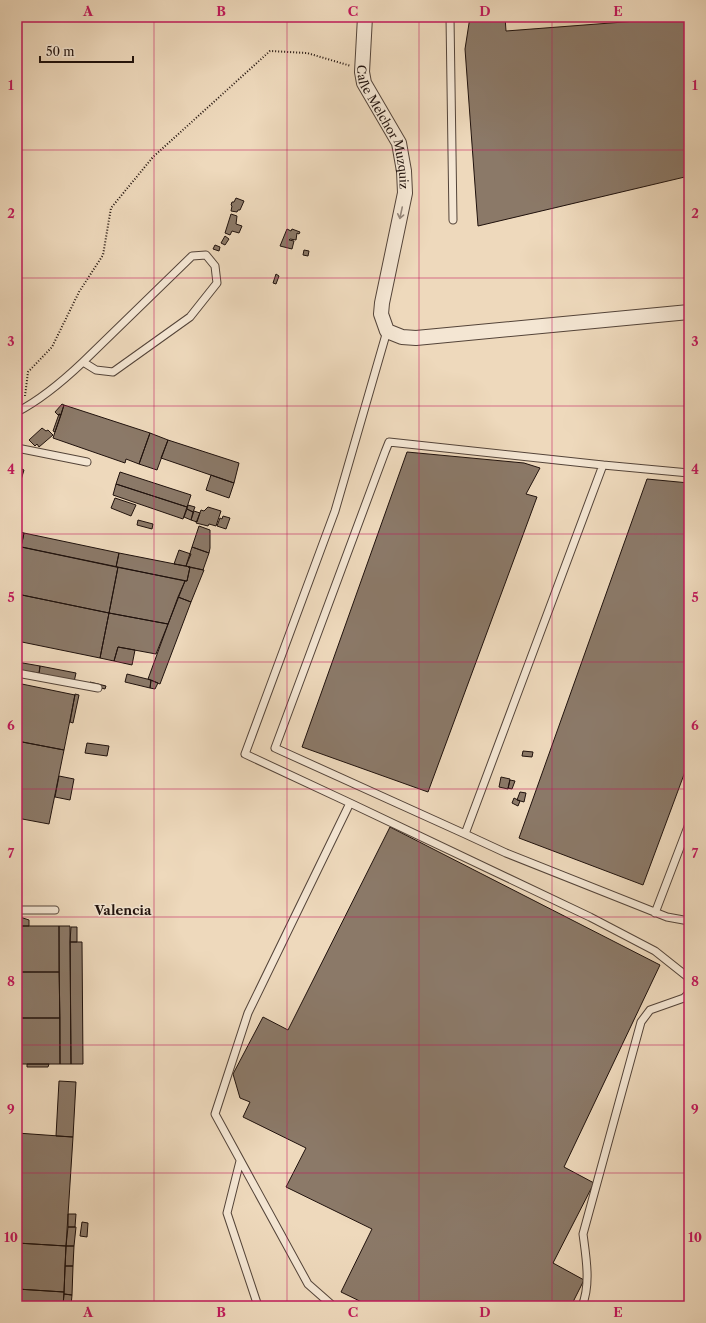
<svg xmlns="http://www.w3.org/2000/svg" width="706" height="1323" font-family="'Libre Caslon Text',serif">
  <rect width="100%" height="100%" fill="#eed9bc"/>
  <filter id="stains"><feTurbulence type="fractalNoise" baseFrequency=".005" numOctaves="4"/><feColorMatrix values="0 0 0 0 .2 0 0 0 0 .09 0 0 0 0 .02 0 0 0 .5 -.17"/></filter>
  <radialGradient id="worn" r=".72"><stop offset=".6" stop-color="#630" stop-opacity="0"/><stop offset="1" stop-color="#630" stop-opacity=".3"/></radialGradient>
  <path fill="#8b7968" stroke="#20120d" d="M 470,17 L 505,17 L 506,31 L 689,17 L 689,176 L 478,226 L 465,49 Z
    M 236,198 L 244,201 L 240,210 L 238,210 L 237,212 L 231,211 L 232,206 L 231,205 L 232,202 L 234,202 Z
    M 231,214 L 237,216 L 236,224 L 242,226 L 239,233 L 232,231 L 230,235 L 225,233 Z
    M 287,229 L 291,231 L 292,229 L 300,232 L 299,234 L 297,233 L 296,240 L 290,239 L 289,240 L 294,241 L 292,249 L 280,246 Z
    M 225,236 L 229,239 L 225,245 L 221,243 Z
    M 215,245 L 220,247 L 219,251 L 213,249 Z
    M 304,250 L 309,251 L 308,256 L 303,255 Z
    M 276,274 L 279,276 L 276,284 L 273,283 Z
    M 62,404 L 64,405 L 61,415 L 59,414 L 59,416 L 55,412 Z
    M 64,405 L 150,433 L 139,464 L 126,459 L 125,463 L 53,438 Z
    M 59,414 L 61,415 L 55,432 L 53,431 Z
    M 42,428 L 46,431 L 48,430 L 53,435 L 39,447 L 37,444 L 35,446 L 29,440 Z
    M 150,433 L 168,440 L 157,470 L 139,464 Z
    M 168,440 L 239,463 L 234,483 L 161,458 Z
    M 407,452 L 524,463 L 540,468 L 526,494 L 537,497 L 428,792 L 302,747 Z
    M 17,467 L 24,470 L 17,493 Z
    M 120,472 L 191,495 L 187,507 L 116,484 Z
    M 211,475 L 234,483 L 229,498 L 206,490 Z
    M 647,479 L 689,483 L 689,761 L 643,885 L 519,838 Z
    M 116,484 L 187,507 L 183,519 L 113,495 Z
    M 115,498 L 136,505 L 131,516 L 111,508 Z
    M 188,505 L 195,507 L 193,512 L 187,509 Z
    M 208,507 L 221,511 L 216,526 L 209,524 L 208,526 L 196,523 L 201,510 L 204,511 Z
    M 187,509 L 193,512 L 191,520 L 184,517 Z
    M 194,511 L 200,513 L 197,522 L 191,520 Z
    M 223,516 L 230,518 L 226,529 L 217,526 L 220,518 L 222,519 Z
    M 138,520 L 153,524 L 152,529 L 137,525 Z
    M 199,526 L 210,530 L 210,548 L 209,553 L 192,547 Z
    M 17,531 L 24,533 L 21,547 L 17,546 Z
    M 24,533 L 119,553 L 116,567 L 21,547 Z
    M 17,546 L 118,567 L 109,613 L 17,594 Z
    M 192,547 L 209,553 L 203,570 L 186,566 Z
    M 179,550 L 191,554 L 186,566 L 174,564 Z
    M 119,553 L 190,567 L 187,581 L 116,567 Z
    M 118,567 L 185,581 L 168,624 L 109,613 Z
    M 188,567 L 204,570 L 191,602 L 178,597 L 185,581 L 187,581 L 190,567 Z
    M 17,594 L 109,613 L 100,658 L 17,641 Z
    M 178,597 L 191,602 L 160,684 L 148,679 Z
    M 109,613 L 168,624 L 156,654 L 118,647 L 114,661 L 100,658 Z
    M 118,647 L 135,650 L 132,665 L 114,661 Z
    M 17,662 L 40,666 L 39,673 L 17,670 Z
    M 40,666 L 76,673 L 74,682 L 39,675 Z
    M 127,674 L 151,680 L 150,688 L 125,682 Z
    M 151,680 L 158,683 L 155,689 L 150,688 Z
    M 90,682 L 106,686 L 105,689 L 89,685 Z
    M 17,683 L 75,695 L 64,750 L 17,741 Z
    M 75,694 L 79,695 L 73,723 L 70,722 Z
    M 17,741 L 64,750 L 49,824 L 17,818 Z
    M 87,743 L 109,746 L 107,756 L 85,753 Z
    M 523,751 L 533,752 L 532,757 L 522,756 Z
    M 59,776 L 74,779 L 70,800 L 55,797 Z
    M 501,777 L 510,779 L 508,789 L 499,787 Z
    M 510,780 L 515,781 L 512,789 L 508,788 Z
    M 520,792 L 526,793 L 524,802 L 517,800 Z
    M 514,798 L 520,801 L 518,806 L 512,803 Z
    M 390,827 L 660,965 L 564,1167 L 594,1183 L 553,1263 L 584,1280 L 571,1306 L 370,1306 L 341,1292 L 372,1229 L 286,1187 L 306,1148 L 243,1117 L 250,1102 L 240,1098 L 233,1074 L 263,1017 L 288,1030 Z
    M 17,916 L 29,920 L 29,926 L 17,926 Z
    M 17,926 L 59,926 L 59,972 L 17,972 Z
    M 59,926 L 70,926 L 71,1064 L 60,1064 Z
    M 71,927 L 77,927 L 77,942 L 70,942 Z
    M 70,942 L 82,942 L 83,1064 L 71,1064 Z
    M 17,972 L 59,972 L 60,1018 L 17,1018 Z
    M 17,1018 L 60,1018 L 60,1064 L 17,1064 Z
    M 27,1064 L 49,1064 L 48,1067 L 27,1067 Z
    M 59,1081 L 76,1082 L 73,1137 L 56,1136 Z
    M 17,1133 L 73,1137 L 66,1246 L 17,1243 Z
    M 68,1214 L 76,1214 L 75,1227 L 68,1227 Z
    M 82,1222 L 88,1223 L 87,1237 L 80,1236 Z
    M 68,1227 L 76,1227 L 74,1246 L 66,1246 Z
    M 17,1243 L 66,1246 L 64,1292 L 17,1289 Z
    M 66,1246 L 74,1246 L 73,1266 L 65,1266 Z
    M 65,1266 L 73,1266 L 72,1295 L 64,1294 Z
    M 17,1289 L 64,1292 L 63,1306 L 17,1306 Z
    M 64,1294 L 72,1295 L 71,1306 L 63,1306 Z"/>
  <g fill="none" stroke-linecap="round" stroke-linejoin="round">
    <defs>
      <path id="lane" d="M 450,17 L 453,220
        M 17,412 C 42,399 63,381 83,362 L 192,256 L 206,255 L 215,266 L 217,283 L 190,317 L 113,372 L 96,370 L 83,362
        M 17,448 L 87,462
        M 689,473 L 603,465 L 465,834 L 506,853 L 667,917 L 689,921
        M 17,673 L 98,688
        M 350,803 L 590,917 L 655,951 L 689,978
        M 465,834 L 275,748 L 385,452 L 389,442 L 603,465
        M 17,910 L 55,910
        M 655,913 L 689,824
        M 240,1161 L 227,1213 L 258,1306
        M 333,1306 L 308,1284 L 215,1114 L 248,1013 L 350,803 L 245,754 L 335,511 L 387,331
        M 582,1306 C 591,1284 586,1257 583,1234 L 641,1022 L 650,1010 L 684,998 L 689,993"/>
      <g id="street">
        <path id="s1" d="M 365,17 L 362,72 L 364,83 L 399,143 L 404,171 L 405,193 L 382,303 L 381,314 L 387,331 L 402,337 L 416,338 L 689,312"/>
      </g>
    </defs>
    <use href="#lane" stroke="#544439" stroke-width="9"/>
    <use href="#street" stroke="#544439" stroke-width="16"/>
    <path stroke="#20120d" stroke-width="2" stroke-dasharray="1 2" stroke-linecap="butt" d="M 25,396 L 28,372 L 52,347 L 79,292 L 103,255 L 111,208 L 153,157 L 270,51 L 307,53 L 351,66"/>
    <use href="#lane" stroke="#f4e6d3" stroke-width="7"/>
    <use href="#street" stroke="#f4e6d3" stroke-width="14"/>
  </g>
  <defs><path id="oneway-shaft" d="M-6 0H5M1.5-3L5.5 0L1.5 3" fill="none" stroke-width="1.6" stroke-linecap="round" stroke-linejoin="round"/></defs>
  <use stroke="#95877a" href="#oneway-shaft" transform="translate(401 213) rotate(102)"/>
  <path fill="none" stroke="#c2185b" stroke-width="1" stroke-opacity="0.55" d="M 154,17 L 154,1306M 287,17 L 287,1306M 419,17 L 419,1306M 552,17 L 552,1306M 17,150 L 689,150M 17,278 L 689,278M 17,406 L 689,406M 17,534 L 689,534M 17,662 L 689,662M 17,789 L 689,789M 17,917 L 689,917M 17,1045 L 689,1045M 17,1173 L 689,1173"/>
  <g text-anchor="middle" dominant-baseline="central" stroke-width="3" stroke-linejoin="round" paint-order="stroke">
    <g font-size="12" fill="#20120d" stroke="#f4e6d3">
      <text stroke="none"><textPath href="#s1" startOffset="115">Calle Melchor Muzquiz</textPath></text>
    </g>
    <g font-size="13" font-weight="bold" fill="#20120d" stroke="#f4e6d3">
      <text x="123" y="910">Valencia</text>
    </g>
  </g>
  <rect width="706" height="1323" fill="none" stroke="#eed9bc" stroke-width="44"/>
  <path d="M40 56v6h93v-6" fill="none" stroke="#20120d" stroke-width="2"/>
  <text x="46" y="56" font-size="12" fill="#20120d" stroke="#f4e6d3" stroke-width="3" paint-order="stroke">50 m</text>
  <rect x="22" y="22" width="662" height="1279" fill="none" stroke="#c2185b" stroke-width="1.5"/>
  <g font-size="13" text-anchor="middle" font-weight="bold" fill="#c2185b">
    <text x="88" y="16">A</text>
    <text x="221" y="16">B</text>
    <text x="353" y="16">C</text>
    <text x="485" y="16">D</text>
    <text x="618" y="16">E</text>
    <text x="11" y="90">1</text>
    <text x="695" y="90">1</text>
    <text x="11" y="218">2</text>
    <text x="695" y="218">2</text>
    <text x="11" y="346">3</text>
    <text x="695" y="346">3</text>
    <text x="11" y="474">4</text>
    <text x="695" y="474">4</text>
    <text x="11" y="602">5</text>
    <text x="695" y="602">5</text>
    <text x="11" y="730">6</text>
    <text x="695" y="730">6</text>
    <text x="11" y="858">7</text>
    <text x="695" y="858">7</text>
    <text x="11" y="986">8</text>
    <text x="695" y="986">8</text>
    <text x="11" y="1114">9</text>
    <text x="695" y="1114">9</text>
    <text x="11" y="1242">10</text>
    <text x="695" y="1242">10</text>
    <text x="88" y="1317">A</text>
    <text x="221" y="1317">B</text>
    <text x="353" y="1317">C</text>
    <text x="485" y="1317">D</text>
    <text x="618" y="1317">E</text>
  </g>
  <rect width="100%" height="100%" filter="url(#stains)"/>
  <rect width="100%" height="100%" fill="url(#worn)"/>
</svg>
